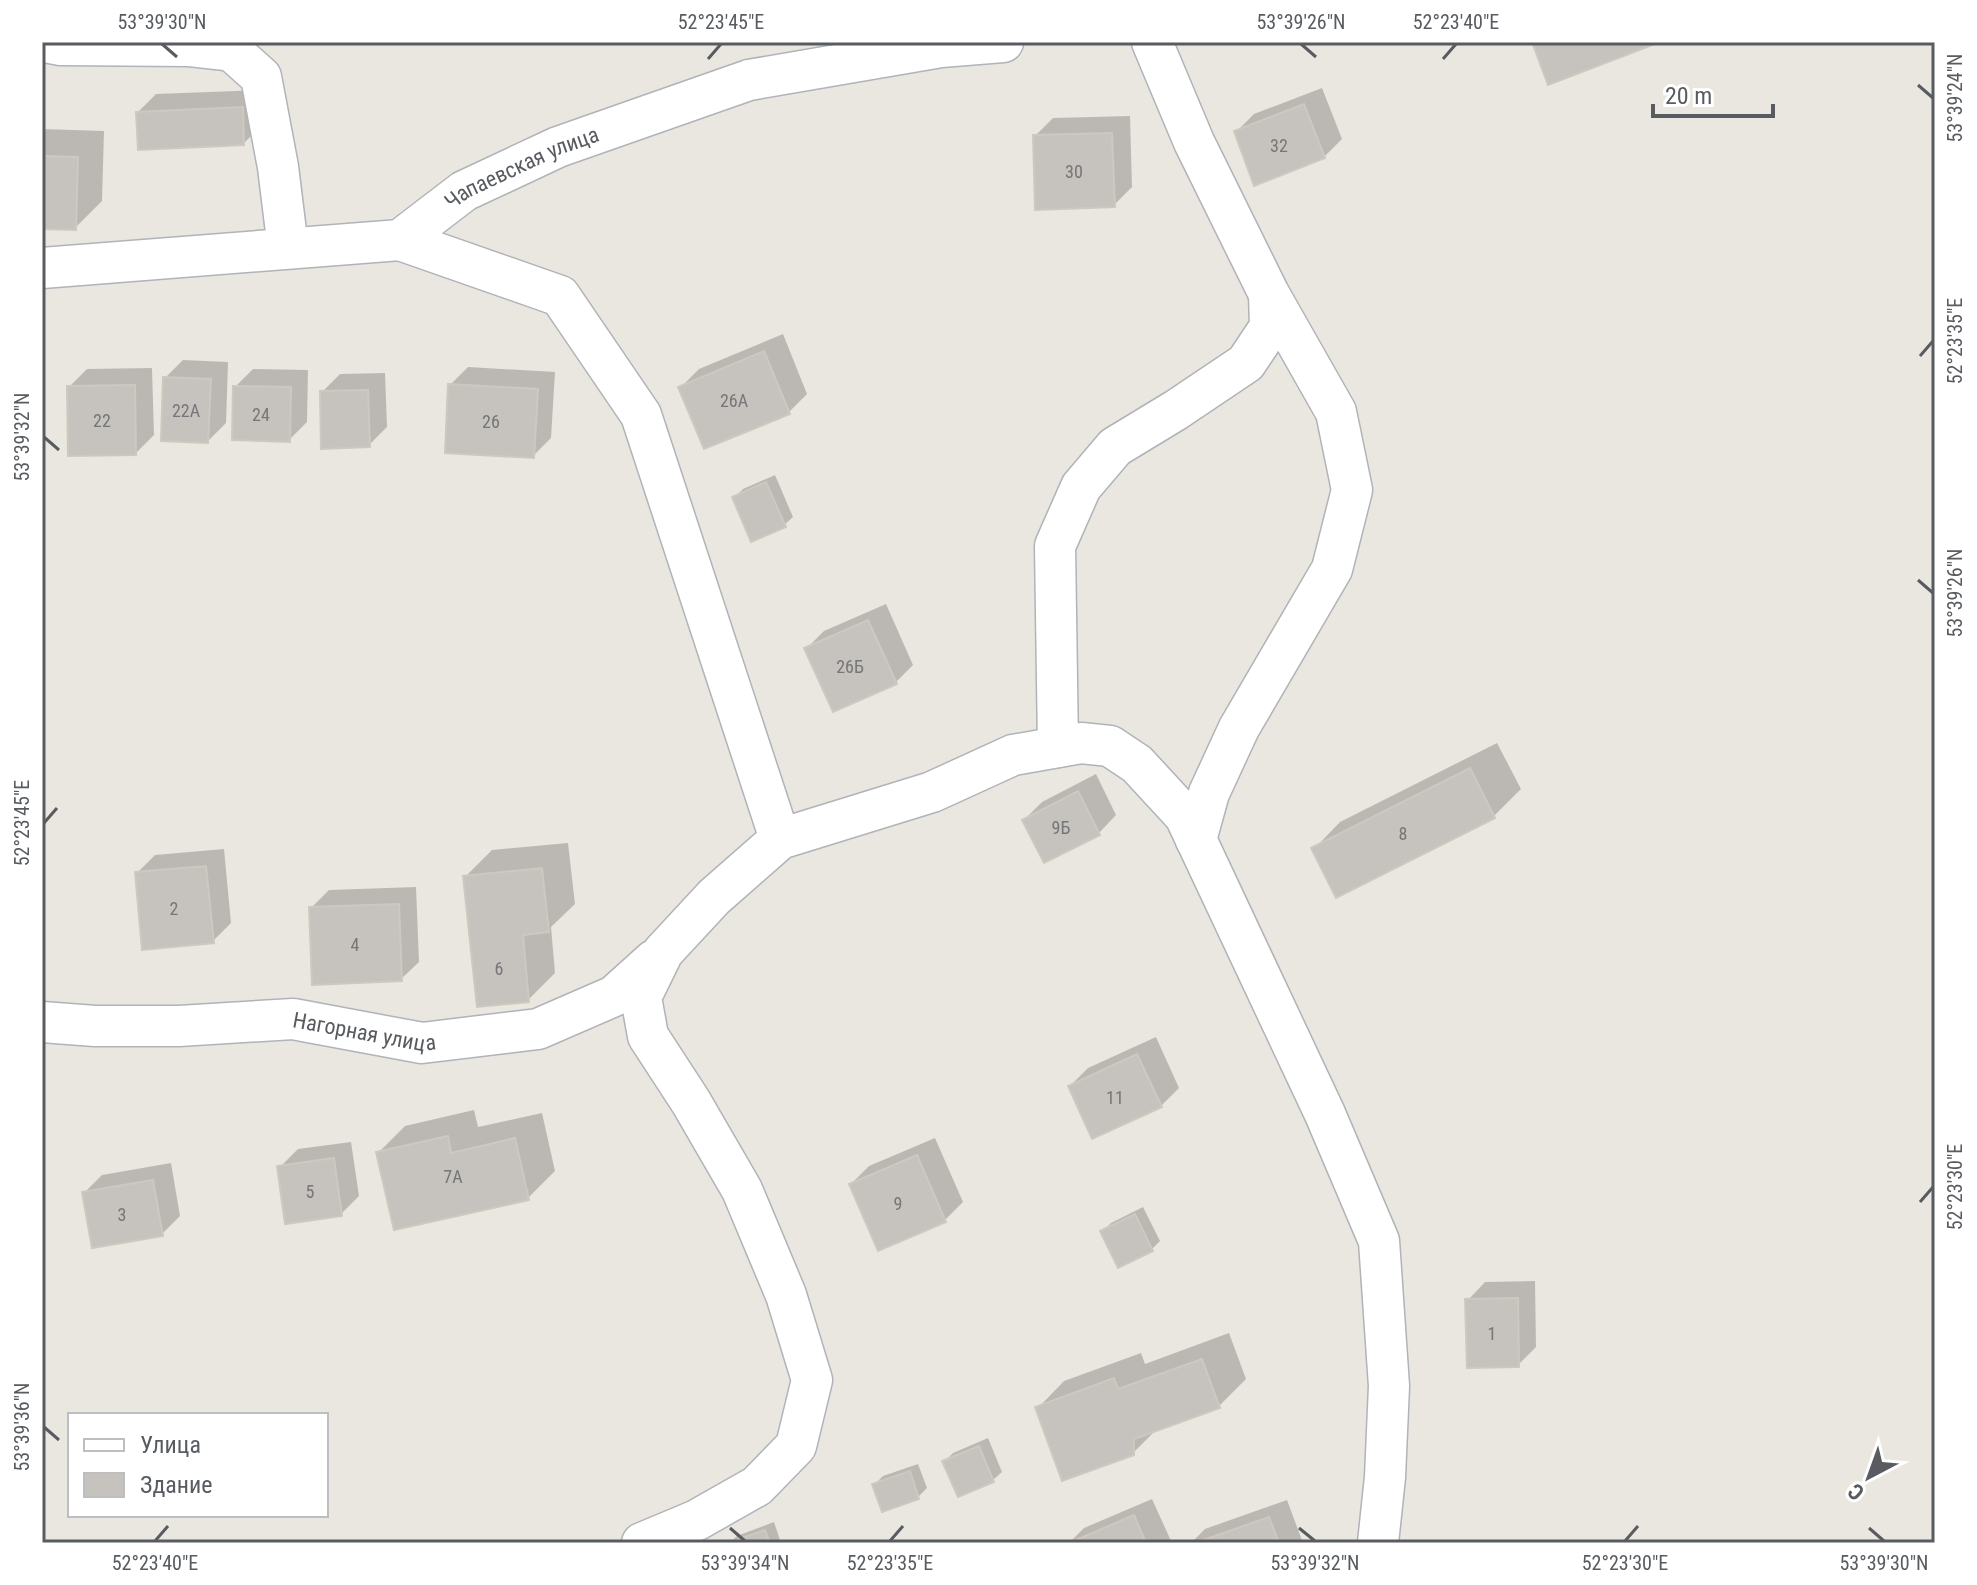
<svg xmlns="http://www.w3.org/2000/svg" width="1977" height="1585" font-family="'Roboto Condensed',sans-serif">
  <rect width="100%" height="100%" fill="#eae7e0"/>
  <path fill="#0003" d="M 1322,88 L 1342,139 L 1324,157 L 1236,132 L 1254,114 Z
    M 260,90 L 261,126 L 243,144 L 138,112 L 156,94 Z
    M 1130,116 L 1132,187 L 1114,205 L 1035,136 L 1053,118 Z
    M 42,129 L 104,131 L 102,201 L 75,228 L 42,227 Z
    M 783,334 L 807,394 L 789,412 L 705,447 L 681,387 L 699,369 Z
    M 183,360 L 228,362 L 226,423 L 208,441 L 165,378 Z
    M 468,367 L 555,372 L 551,438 L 533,456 L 450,385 Z
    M 152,368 L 154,435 L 136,453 L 69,387 L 87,369 Z
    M 253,369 L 308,370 L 307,422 L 289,440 L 235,387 Z
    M 385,373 L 387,427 L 369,445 L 322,392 L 340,374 Z
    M 775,475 L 793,517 L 784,525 L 734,498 L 743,489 Z
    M 886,604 L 913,665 L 896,682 L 806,649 L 824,631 Z
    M 1497,743 L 1521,789 L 1494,816 L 1337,895 L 1314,849 L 1340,822 Z
    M 1096,774 L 1116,815 L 1099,833 L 1024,820 L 1042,802 Z
    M 568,843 L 575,904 L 551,927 L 555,973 L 528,1000 L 465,877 L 492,850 Z
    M 224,849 L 231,923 L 213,941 L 137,873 L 155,855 Z
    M 416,887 L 419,962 L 401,979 L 311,908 L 329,890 Z
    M 1156,1037 L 1179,1088 L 1161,1106 L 1070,1086 L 1088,1068 Z
    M 474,1110 L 478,1127 L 542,1113 L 555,1171 L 528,1198 L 378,1153 L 405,1126 Z
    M 935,1138 L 963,1202 L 945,1220 L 851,1184 L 869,1166 Z
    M 351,1142 L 359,1196 L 341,1214 L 280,1167 L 298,1149 Z
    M 171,1163 L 180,1216 L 162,1234 L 84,1193 L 102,1175 Z
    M 1143,1207 L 1160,1241 L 1152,1249 L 1103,1231 L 1111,1223 Z
    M 1535,1281 L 1536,1347 L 1518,1365 L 1468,1300 L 1485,1282 Z
    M 1229,1333 L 1246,1379 L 1219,1406 L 1158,1428 L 1133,1453 L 1038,1408 L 1064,1381 L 1141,1353 L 1145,1364 Z
    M 988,1438 L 1002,1472 L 993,1480 L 945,1461 L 953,1453 Z
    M 918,1464 L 927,1488 L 918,1497 L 875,1484 L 883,1476 Z
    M 1152,1499 L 1172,1543 L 1069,1543 L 1084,1528 Z
    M 1287,1500 L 1303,1543 L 1191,1543 L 1205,1529 Z
    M 774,1522 L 781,1543 L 729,1543 L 737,1536 Z"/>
  <path fill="#c6c2bd" stroke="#cec8bf" stroke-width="2" d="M 1532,42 L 1660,42 L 1548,85 Z
    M 1304,104 L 1325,158 L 1254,186 L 1234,131 Z
    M 243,107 L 244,145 L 138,150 L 136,112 Z
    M 1112,133 L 1115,207 L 1035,210 L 1033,135 Z
    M 42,156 L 78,157 L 76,230 L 42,229 Z
    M 764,351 L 790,414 L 704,449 L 678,387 Z
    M 163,377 L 211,379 L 208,443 L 161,441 Z
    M 448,384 L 538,389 L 534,458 L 445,453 Z
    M 135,385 L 136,455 L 68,456 L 67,386 Z
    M 233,386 L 291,387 L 290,442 L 232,440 Z
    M 368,390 L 370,447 L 321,449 L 320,391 Z
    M 766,482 L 786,527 L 751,542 L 732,497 Z
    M 868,620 L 897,684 L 833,712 L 804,648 Z
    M 1470,768 L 1495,818 L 1336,898 L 1311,848 Z
    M 1078,791 L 1100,835 L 1044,863 L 1022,820 Z
    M 206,866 L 214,943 L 142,950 L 135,872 Z
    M 542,868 L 549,932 L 523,935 L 529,1002 L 477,1007 L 463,876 Z
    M 399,904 L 402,981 L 312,985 L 309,907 Z
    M 1137,1054 L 1162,1107 L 1092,1139 L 1068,1086 Z
    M 448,1136 L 451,1153 L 515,1138 L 529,1200 L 394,1230 L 376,1152 Z
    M 917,1155 L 946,1222 L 878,1251 L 849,1184 Z
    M 334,1158 L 342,1216 L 285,1224 L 277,1166 Z
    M 153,1180 L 163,1236 L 92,1248 L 82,1192 Z
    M 1135,1214 L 1153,1251 L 1118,1268 L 1100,1231 Z
    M 1518,1298 L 1519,1367 L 1467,1368 L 1465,1299 Z
    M 1202,1359 L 1220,1408 L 1134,1439 L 1134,1455 L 1062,1481 L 1035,1407 L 1114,1378 L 1118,1389 Z
    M 979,1446 L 994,1482 L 958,1497 L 942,1461 Z
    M 910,1471 L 919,1499 L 882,1512 L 872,1484 Z
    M 1134,1515 L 1146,1543 L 1069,1543 Z
    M 1269,1517 L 1279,1543 L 1195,1543 Z
    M 765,1530 L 770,1543 L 728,1543 Z"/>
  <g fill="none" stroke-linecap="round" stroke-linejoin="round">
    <defs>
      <g id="street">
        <path d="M 45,42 L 61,45 L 188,46 L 232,51 L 261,77 L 278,167 L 288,248"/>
        <path d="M 1152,42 L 1194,142 L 1269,294 L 1336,412 L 1352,490 L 1332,569 L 1239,728 L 1209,793 L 1196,840"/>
        <path d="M 400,240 L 560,296 L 641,415 L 780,839"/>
        <path id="s1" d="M 42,268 L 400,240 L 464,191 L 558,147 L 749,80 L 941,47 L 1003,42"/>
        <path d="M 1058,747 L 1055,546 L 1081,487 L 1115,447 L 1176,410 L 1246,363 L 1270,327 L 1269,294"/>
        <path id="s2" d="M 42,1022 L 95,1026 L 179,1026 L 293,1019 L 422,1043 L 538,1029 L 614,996 L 654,960"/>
        <path d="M 642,1543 L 697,1520 L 757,1486 L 796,1446 L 812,1380 L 786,1295 L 742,1190 L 691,1102 L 648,1036 L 641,997 L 663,952 L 714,897 L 780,839 L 932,792 L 1013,755 L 1081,743 L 1110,746 L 1137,764 L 1185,816 L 1325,1114 L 1379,1241 L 1389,1386 L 1385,1477 L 1378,1543"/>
      </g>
    </defs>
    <use href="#street" stroke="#b0b3b7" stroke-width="43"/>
    <use href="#street" stroke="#fff" stroke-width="40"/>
  </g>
  <path fill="none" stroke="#585c60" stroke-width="3" d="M 162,44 L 177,57M 1301,44 L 1316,57M 708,59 L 721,44M 1443,59 L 1456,44M 1918,85 L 1933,98M 1920,356 L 1933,341M 44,437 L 59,450M 1918,580 L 1933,593M 44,823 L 57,808M 1920,1202 L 1933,1187M 44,1427 L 59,1440M 730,1528 L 745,1541M 1299,1528 L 1315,1541M 1869,1528 L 1884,1541M 155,1541 L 168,1526M 890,1541 L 903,1526M 1625,1541 L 1638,1526"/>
  <g text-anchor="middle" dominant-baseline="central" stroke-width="7" stroke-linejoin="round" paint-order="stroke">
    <g font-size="18" fill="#747677">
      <text x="1279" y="145">32</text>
      <text x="1074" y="171">30</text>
      <text x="734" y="400">26А</text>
      <text x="186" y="410">22А</text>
      <text x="261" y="414">24</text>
      <text x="102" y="420">22</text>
      <text x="491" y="421">26</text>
      <text x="850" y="666">26Б</text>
      <text x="1061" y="827">9Б</text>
      <text x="1403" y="833">8</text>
      <text x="174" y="908">2</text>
      <text x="355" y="944">4</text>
      <text x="499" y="968">6</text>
      <text x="1115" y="1097">11</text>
      <text x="453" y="1176">7А</text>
      <text x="310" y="1191">5</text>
      <text x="898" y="1203">9</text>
      <text x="122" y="1214">3</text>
      <text x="1492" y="1333">1</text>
    </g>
    <g font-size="22" fill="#585c60" stroke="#fff">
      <text stroke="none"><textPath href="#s1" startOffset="502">Чапаевская улица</textPath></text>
      <text stroke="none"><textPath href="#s2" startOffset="324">Нагорная улица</textPath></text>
    </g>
  </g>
  <rect width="1977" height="1585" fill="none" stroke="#ffffff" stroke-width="88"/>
  <rect x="68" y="1413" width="260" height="104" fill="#ffffff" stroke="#bcbebf" stroke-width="2"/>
  <rect x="84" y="1439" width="40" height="12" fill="#ffffff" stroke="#bcbebf" stroke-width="2"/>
  <text x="140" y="1453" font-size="24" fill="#585c60">Улица</text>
  <rect x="84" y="1473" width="40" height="24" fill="#c6c2bd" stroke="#bcbebf" stroke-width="2"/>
  <text x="140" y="1493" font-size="24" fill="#585c60">Здание</text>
  <g transform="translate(1869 1477) rotate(221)" stroke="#ffffff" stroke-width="6" paint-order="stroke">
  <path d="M0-6L14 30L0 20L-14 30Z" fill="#585c60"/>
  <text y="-12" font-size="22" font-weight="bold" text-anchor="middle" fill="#585c60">С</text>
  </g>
  <path d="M1653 104v12h120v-12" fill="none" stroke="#585c60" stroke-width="4"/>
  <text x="1665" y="104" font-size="24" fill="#585c60" stroke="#ffffff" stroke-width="6" paint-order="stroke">20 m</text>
  <rect x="44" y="44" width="1889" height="1497" fill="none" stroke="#585c60" stroke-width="3"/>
  <g font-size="20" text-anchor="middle" fill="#585c60">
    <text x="162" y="29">53°39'30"N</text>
    <text x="721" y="29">52°23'45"E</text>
    <text x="1301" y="29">53°39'26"N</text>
    <text x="1456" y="29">52°23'40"E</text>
    <text transform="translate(1955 98) rotate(-90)" y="7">53°39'24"N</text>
    <text transform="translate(1955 341) rotate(-90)" y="7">52°23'35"E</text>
    <text transform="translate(22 437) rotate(-90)" y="7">53°39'32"N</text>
    <text transform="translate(1955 593) rotate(-90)" y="7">53°39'26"N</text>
    <text transform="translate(22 823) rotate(-90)" y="7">52°23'45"E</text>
    <text transform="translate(1955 1187) rotate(-90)" y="7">52°23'30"E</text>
    <text transform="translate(22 1427) rotate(-90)" y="7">53°39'36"N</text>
    <text x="155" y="1570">52°23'40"E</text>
    <text x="745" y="1570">53°39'34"N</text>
    <text x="890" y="1570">52°23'35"E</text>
    <text x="1315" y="1570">53°39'32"N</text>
    <text x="1625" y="1570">52°23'30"E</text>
    <text x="1884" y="1570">53°39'30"N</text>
  </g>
</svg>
